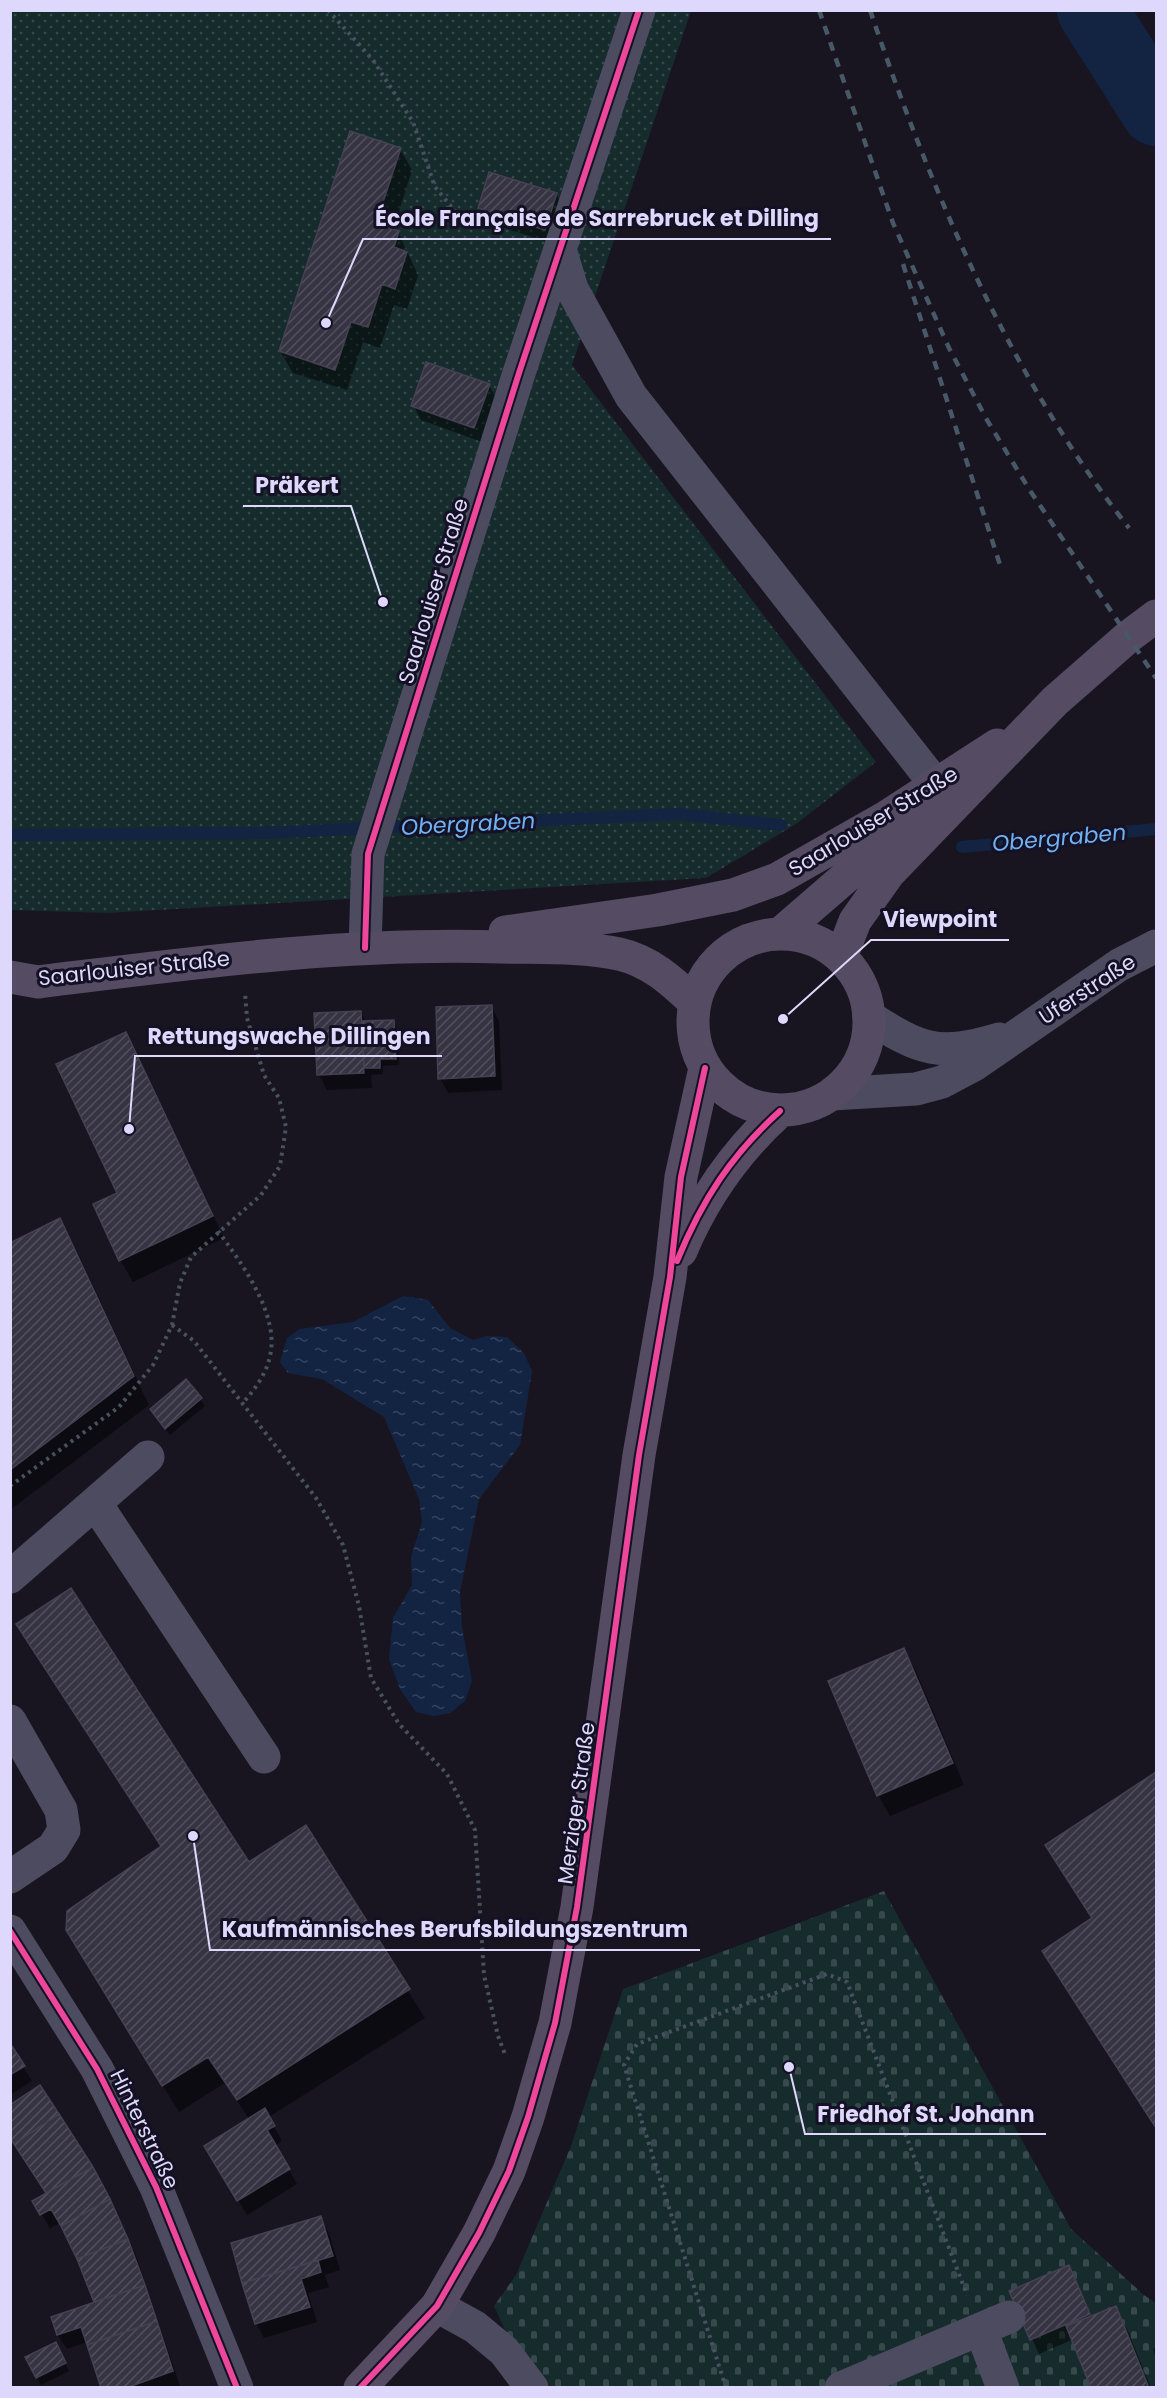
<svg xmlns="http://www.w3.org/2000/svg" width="1167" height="2398" font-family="Poppins,sans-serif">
  <defs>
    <pattern id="cemetery-stones" width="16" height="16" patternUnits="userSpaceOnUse" patternTransform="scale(1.5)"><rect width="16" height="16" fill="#152b2c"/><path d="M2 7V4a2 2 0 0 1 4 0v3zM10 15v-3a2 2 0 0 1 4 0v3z" fill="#37494c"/></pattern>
    <pattern id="park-dots" width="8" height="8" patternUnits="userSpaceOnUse" patternTransform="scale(1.5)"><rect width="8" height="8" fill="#152b2c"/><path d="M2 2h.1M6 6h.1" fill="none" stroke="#37494c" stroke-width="1.8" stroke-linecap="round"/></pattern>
    <pattern id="water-ripples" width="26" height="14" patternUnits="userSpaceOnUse" patternTransform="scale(1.5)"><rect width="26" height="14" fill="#132443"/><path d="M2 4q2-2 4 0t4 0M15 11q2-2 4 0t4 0" fill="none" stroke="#35435f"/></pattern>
    <pattern id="building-hatch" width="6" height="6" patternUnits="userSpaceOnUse" patternTransform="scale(1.5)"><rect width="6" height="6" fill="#363342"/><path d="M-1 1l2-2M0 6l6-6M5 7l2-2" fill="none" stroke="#53505e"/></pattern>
  </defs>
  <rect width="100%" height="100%" fill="#181520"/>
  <path fill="url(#cemetery-stones)" d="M 884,1891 L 1071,2229 L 1144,2295 L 1156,2303 L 1156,2387 L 531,2387 L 494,2306 L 516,2275 L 571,2146 L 623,1989 Z"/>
  <path fill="url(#park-dots)" d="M 10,11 L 691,11 L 572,365 L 876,762 L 796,824 L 706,878 L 107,913 L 11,910 Z"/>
  <path fill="url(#water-ripples)" d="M 403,1296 L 428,1300 L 450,1328 L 473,1340 L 487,1336 L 507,1337 L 524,1353 L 532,1371 L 520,1445 L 479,1499 L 460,1592 L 462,1627 L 472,1681 L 465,1701 L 450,1713 L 434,1716 L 416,1712 L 400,1689 L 389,1659 L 393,1618 L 412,1585 L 411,1557 L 422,1522 L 419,1499 L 384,1417 L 322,1379 L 288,1373 L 280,1362 L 287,1338 L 300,1329 L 353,1322 Z"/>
  <path fill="#0007" d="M 400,149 L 412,170 L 393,230 L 398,232 L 418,275 L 407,309 L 394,305 L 380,348 L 363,342 L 347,390 L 293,373 L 280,351 Z
    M 556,194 L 564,209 L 553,243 L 488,223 L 479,208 Z
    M 489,385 L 497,400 L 482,442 L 421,420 L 413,405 Z
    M 491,1006 L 499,1021 L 502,1090 L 448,1093 L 440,1078 Z
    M 360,1012 L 367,1023 L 394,1022 L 398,1029 L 399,1065 L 383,1066 L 383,1074 L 371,1075 L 372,1088 L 327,1090 L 319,1075 L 316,1015 Z
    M 125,1034 L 224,1238 L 133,1282 L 120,1260 L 119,1194 Z
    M 59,1220 L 75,1247 L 149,1405 L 10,1510 L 10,1379 Z
    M 186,1381 L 205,1406 L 170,1435 L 152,1410 Z
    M 903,1650 L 916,1671 L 964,1785 L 890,1816 L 878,1795 Z
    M 34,1652 L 249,1864 L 306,1827 L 425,2018 L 269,2117 L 282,2141 L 275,2146 L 297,2184 L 247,2215 L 206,2146 L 249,2119 L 225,2083 L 179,2112 L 84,1958 L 162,1848 Z
    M 1156,1774 L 1156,2128 L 1056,1973 L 1093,1919 L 1047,1845 Z
    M 10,2046 L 32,2081 L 10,2095 Z
    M 39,2087 L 92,2168 L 118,2215 L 136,2255 L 180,2386 L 102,2388 L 87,2342 L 67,2349 L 58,2335 L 53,2318 L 96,2303 L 78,2258 L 60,2223 L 50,2228 L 34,2201 L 47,2194 L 10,2138 Z
    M 320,2218 L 329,2233 L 340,2270 L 325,2275 L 329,2287 L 308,2293 L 317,2322 L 264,2338 L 256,2323 Z
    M 1069,2267 L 1092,2317 L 1115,2308 L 1127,2329 L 1151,2388 L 1093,2388 L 1074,2339 L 1039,2354 L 1011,2292 Z
    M 1156,2347 L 1156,2358 L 1153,2349 Z
    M 59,2350 L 69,2371 L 41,2385 L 27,2358 Z"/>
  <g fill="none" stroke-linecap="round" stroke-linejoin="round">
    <path stroke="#132443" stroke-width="12" d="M 10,835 L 264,833 L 679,814 L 781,825
      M 962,847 L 1156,829"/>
    <path stroke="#132443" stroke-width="70" d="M 1092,10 L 1156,111"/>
  </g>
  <path fill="url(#building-hatch)" stroke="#454153" stroke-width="1.5" d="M 350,131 L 401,148 L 376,223 L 399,231 L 394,247 L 407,252 L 395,289 L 382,284 L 368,327 L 351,322 L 335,370 L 279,351 Z
    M 489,172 L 557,193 L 545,230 L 478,208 Z
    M 426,362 L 490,384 L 474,428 L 411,406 Z
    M 492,1005 L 495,1076 L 438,1079 L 436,1007 Z
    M 361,1011 L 364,1073 L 317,1075 L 314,1013 Z
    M 394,1020 L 396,1059 L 380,1059 L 380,1068 L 364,1068 L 362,1021 Z
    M 126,1032 L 213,1216 L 119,1261 L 93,1204 L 117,1193 L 56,1064 Z
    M 60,1218 L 134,1376 L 10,1470 L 10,1243 Z
    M 186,1379 L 202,1398 L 165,1429 L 150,1409 Z
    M 71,1588 L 249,1862 L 306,1825 L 410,1989 L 237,2100 L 208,2057 L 162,2086 L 66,1930 L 67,1911 L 161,1846 L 16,1624 Z
    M 904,1648 L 953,1763 L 877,1796 L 828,1681 Z
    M 1156,1772 L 1156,2128 L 1042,1951 L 1092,1918 L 1045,1845 Z
    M 10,2043 L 25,2066 L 10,2075 Z
    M 40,2085 L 59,2114 L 14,2144 L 10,2138 L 10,2105 Z
    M 265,2108 L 275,2126 L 267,2130 L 290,2169 L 237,2201 L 204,2146 Z
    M 59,2114 L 93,2167 L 46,2193 L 14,2144 Z
    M 93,2167 L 110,2199 L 61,2226 L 51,2209 L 40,2215 L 32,2201 Z
    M 110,2199 L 128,2239 L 77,2259 L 61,2226 Z
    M 321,2216 L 333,2256 L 242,2283 L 231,2243 Z
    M 128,2239 L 145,2285 L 94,2302 L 77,2259 Z
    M 318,2260 L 321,2272 L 301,2279 L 310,2307 L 255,2324 L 242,2283 Z
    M 1069,2265 L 1090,2314 L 1030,2340 L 1009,2291 Z
    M 145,2285 L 157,2321 L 87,2345 L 81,2327 L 57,2335 L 51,2317 Z
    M 1116,2306 L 1149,2388 L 1091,2388 L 1066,2326 Z
    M 157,2321 L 173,2371 L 126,2388 L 101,2388 L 87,2345 Z
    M 56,2342 L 66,2363 L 36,2378 L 25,2357 Z"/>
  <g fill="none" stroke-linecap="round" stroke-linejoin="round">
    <path stroke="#48525e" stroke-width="4" stroke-dasharray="3 4.5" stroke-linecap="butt" d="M 328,10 L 373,60 L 413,122 L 435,187 L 468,227
      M 218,1231 C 241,1262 280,1315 270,1356 C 266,1375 254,1390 242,1404
      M 172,1325 L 194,1341 L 316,1498 L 343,1545 L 359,1606 L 371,1678 L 399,1724 L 447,1774 L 475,1830 L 484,1975 L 498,2036 L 506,2057
      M 10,1486 L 119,1407 L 153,1365 L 172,1325 L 180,1283 L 191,1257 L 261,1195 L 280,1166 L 286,1127 L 279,1098 L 264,1075 L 247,1018 L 245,993
      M 726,2388 L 624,2065 L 637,2044 L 827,1974 L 847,1982 L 967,2295"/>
    <path stroke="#4d4b60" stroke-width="33" d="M 560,249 L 572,289 L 631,396 L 936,785
      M 365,948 L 368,854 L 519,373 L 639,10
      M 869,1017 C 921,1050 938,1057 999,1039
      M 832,1094 L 916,1089 L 942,1082 L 974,1065 L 1119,965 L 1156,946
      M 96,1504 L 264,1757
      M 10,1577 L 148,1457
      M 10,1721 L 61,1810 L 64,1830 L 53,1848 L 10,1877
      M 10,1931 L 97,2069 L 156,2187 L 237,2388
      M 437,2306 L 475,2327 L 504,2351 L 532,2388
      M 981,2330 L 1003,2388
      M 841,2388 L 1009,2317"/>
    <path stroke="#554c64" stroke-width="33" d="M 505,932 L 658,910 L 733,895 L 777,879 L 886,817 L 997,745
      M 781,933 L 915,817
      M693 1022a88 88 0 1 1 176 0a88 88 0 1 1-176 0Z
      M 841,957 L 855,921 L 889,873 L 1055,701 L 1128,637 L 1156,616
      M 10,977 L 38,982 C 192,963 345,942 501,947 C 539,948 581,946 619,954 C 650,961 672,981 694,1002
      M 681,1251 C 704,1196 736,1151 780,1111
      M 360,2388 L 437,2306 L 479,2233 L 509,2171 L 528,2117 L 555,2023 L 577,1907 L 639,1455 L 670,1277 L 681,1177 L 705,1068"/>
    <path stroke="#475867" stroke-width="4.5" stroke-dasharray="9 8" stroke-linecap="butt" d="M 819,10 L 893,223 L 949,348 L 987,420 L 1029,489 L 1156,678
      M 870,10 C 931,191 1010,377 1129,528
      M 903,264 L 1001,568"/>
    <defs>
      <path id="cycleway" d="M 365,948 L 368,854 L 519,373 L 639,10
        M 677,1261 C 702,1200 731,1155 780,1111
        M 10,1931 L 97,2069 L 156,2187 L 237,2388
        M 360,2388 L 437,2306 L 479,2233 L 509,2171 L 528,2117 L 555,2023 L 577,1907 L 639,1455 L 670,1277 L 681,1177 L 705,1068"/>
    </defs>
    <use href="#cycleway" stroke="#151124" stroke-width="10"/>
    <use href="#cycleway" stroke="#ed469a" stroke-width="6"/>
  </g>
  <g text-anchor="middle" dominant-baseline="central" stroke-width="6" stroke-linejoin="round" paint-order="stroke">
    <g font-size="21" fill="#ddd8fc" stroke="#151124">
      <text transform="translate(433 591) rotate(-73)">Saarlouiser Straße</text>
      <text transform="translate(873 821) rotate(-31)">Saarlouiser Straße</text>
      <text transform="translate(134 968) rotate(-6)">Saarlouiser Straße</text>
      <text transform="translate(1087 989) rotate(-33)">Uferstraße</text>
      <text transform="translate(576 1803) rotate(-82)">Merziger Straße</text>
      <text transform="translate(145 2129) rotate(64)">Hinterstraße</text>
    </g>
    <g font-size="22" font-style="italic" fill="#6fb1f3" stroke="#151124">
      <text transform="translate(468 824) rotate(-3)">Obergraben</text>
      <text transform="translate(1059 838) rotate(-5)">Obergraben</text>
    </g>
  </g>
  <path fill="none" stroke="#ddd8fc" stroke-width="2" d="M326 323L363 239H831M383 602L351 506H243M783 1019L871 940H1009M129 1129L135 1056H442M193 1836L210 1950H700M789 2067L805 2134H1046"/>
  <g fill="#ddd8fc" stroke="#151124" stroke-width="2">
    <circle cx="326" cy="323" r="6"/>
    <circle cx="383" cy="602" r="6"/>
    <circle cx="783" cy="1019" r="6"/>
    <circle cx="129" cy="1129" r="6"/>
    <circle cx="193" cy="1836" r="6"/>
    <circle cx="789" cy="2067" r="6"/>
  </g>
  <g font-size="22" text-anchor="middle" font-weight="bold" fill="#ddd8fc" stroke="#151124" stroke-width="6" stroke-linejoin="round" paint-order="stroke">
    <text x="597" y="226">École Française de Sarrebruck et Dilling</text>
    <text x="297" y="493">Präkert</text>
    <text x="940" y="927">Viewpoint</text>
    <text x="289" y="1044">Rettungswache Dillingen</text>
    <text x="455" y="1937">Kaufmännisches Berufsbildungszentrum</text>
    <text x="926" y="2122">Friedhof St. Johann</text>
  </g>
  <rect width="1167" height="2398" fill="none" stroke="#ddd8fc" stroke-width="24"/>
</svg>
